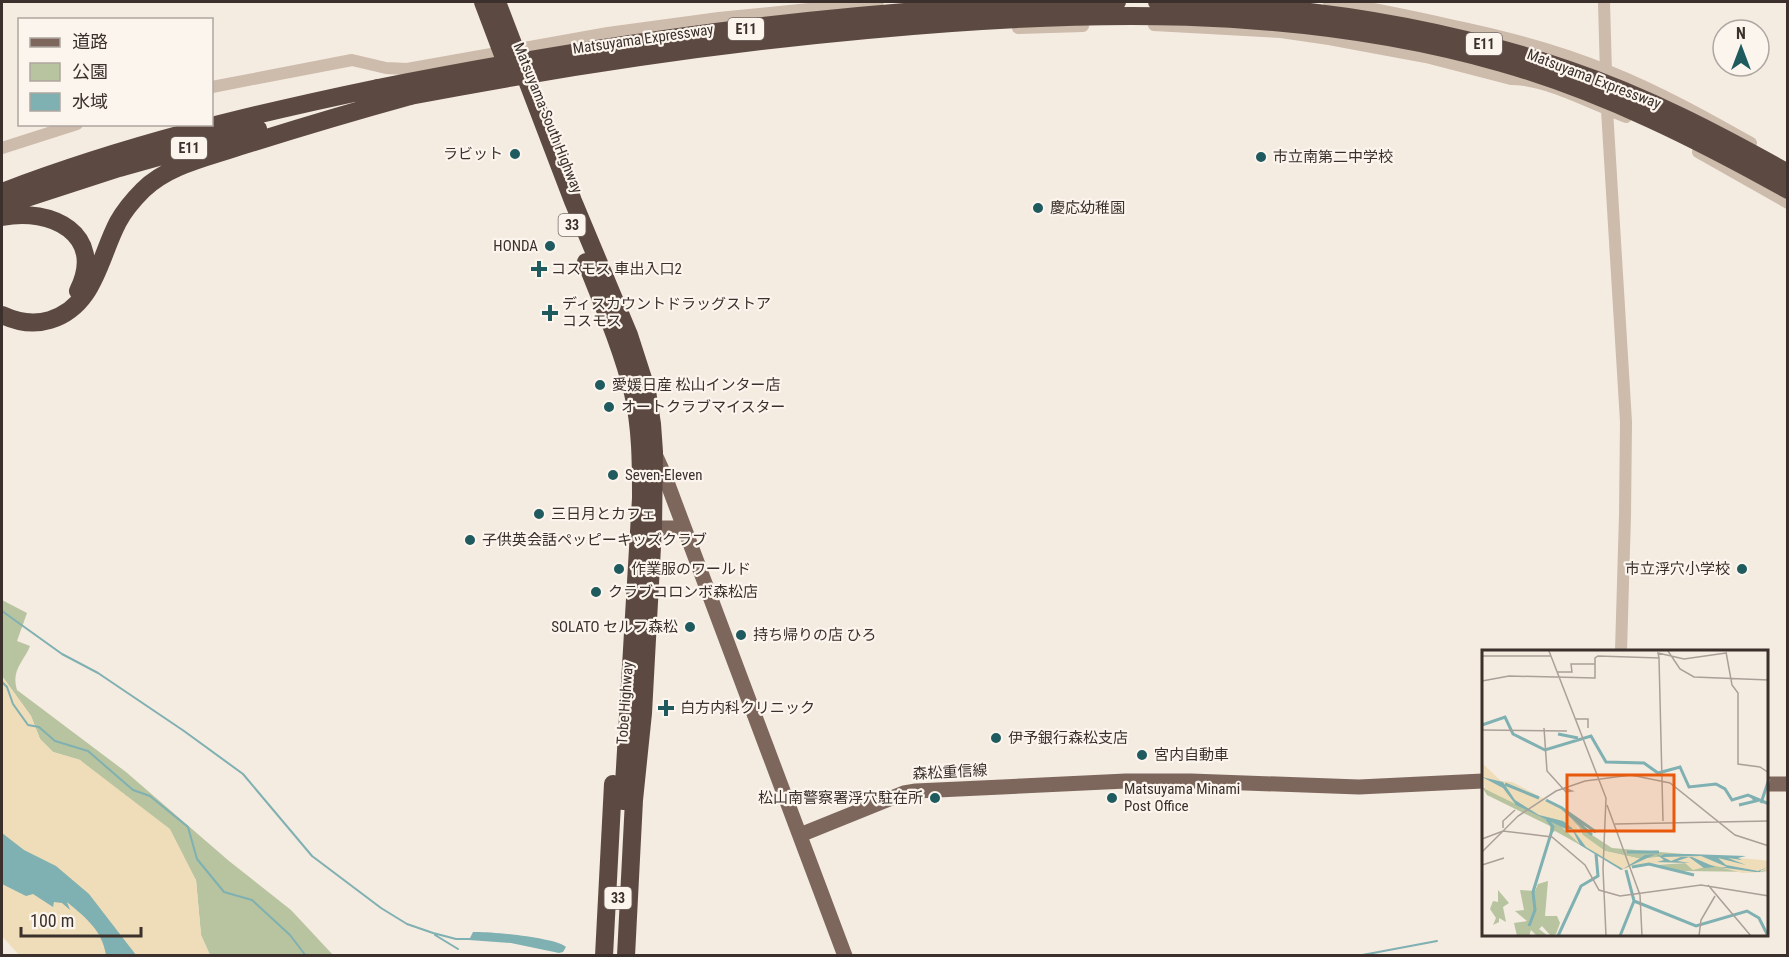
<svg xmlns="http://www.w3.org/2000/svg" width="1789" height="957" font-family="'Roboto Condensed','Noto Sans JP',sans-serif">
  <rect width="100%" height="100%" fill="#f4ebe1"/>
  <path fill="#b8c4a0" d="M 2,600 L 27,613 L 17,641 L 30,646 C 23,663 11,670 17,690 L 126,772 L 229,861 L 291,910 L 333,955 L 210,955 L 201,935 L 196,880 L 80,760 L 53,752 L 40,739 L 31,716 L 2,676 Z"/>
  <path fill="#efdcb8" d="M 2,676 L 31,716 L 40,739 L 53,752 L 80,760 L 170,829 L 196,880 L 201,935 L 210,955 L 19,955 L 2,936 Z"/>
  <path fill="#7fb0b2" d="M 2,833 L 24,850 L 56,866 L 89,894 L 136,955 L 106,955 C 102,930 86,918 67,902 L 70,910 L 62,903 L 54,902 L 53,907 L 33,894 L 26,896 L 2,884 Z
    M 473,932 C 488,931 558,938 566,947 L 563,952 L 559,953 L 511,943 L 469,940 Z"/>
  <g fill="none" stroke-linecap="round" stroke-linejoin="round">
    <path stroke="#7fb0b2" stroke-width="2" d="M 2,611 L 62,654 L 98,673 L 184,731 L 243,774 L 312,856 L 381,908 L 407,924 L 433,933 L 456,939 L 471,939
      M 2,682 L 7,687 L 13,704 L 28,725 L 39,727 L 55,741 L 88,751 L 133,790 L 150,796 L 188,827 L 197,859 L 224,892 L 252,900 L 290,935 L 306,956
      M 435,935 L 458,949
      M 1357,956 L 1437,941"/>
    <path stroke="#cdbbac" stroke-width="12" d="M 1329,2 C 1370,7 1410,16 1450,25 C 1503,36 1558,50 1608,71 C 1658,91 1705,117 1751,143
      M 1604,2 L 1607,110 L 1626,422 L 1625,515 L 1621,651
      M 1154,25 L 1281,32 L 1329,39 L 1426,57 L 1511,79 C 1547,79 1592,104 1626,117
      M 1018,28 L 1083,26
      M 212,87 L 352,60 L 386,68 L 407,69 L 608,33 L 719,18 L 878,2
      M 2,148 L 77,124
      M 1698,152 L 1788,203"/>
    <path stroke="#7d675c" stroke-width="15" d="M 654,452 L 664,474 L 845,956
      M 642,528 L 684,528
      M 1766,784 L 1788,784
      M 800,835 L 904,793 L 916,791 L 1126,781 L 1191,781 L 1359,787 L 1483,781"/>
    <path stroke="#5c4a42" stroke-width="18" d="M 483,2 L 503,55
      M 497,2 L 573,201 L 629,335 L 647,391 L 652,424 L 654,452 L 653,528 L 643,713 L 634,800 L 626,956
      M 2,192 C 125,145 248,115 378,88
      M 2,206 L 119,168 L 258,129
      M 2,217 C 51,207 106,234 78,291
      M 586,262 C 603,305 622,348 633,393 C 641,428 641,463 641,498 L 623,801
      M 2,315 C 17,322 34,325 50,320 C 95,306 99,258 118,222 C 124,211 134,199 143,190 C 169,165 206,158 238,147 C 295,129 352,112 410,96
      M 604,956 L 613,784"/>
    <path stroke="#5c4a42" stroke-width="18" d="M 1157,2 C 1297,4 1437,25 1569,70 C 1646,96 1718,134 1788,173
      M 378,88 C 621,40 869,5 1117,2
      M 410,96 C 561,67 714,44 867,30 C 1078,10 1296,4 1502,63 C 1603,92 1697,139 1788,190"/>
  </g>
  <g fill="#1f5a5e" stroke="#fbf5ee" stroke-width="2">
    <circle cx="515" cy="154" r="6"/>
    <circle cx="1261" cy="157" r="6"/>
    <circle cx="1038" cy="208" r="6"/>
    <circle cx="550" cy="246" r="6"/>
    <path d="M536 260h6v6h6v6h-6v6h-6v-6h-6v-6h6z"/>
    <path d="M547 304h6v6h6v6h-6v6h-6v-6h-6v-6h6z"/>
    <circle cx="600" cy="385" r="6"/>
    <circle cx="609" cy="407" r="6"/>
    <circle cx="613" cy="475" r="6"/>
    <circle cx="539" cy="514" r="6"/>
    <circle cx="470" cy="540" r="6"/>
    <circle cx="619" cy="569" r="6"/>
    <circle cx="1742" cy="569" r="6"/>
    <circle cx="596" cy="592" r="6"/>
    <circle cx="690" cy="627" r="6"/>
    <circle cx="741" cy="635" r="6"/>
    <path d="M663 699h6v6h6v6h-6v6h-6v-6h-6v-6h6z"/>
    <circle cx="996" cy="738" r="6"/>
    <circle cx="1142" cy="755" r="6"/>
    <circle cx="935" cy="798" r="6"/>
    <circle cx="1112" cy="798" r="6"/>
  </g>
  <g text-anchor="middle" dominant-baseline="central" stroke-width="4.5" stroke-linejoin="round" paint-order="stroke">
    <g fill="#fbf5ee" stroke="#756b66" stroke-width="1.5">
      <rect x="728" y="18" width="36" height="22" rx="4.5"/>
      <rect x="1466" y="33" width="36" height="22" rx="4.5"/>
      <rect x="171" y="137" width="36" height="22" rx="4.5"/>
      <rect x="558.5" y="214" width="27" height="22" rx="4.5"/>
      <rect x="604.5" y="887" width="27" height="22" rx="4.5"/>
    </g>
    <g font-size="14" font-weight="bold" fill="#3b302b">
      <text x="746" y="29">E11</text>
      <text x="1484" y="44">E11</text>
      <text x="189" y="148">E11</text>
      <text x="572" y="225">33</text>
      <text x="618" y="898">33</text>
    </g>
    <g font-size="15" fill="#3b302b" stroke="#fbf5ee">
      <text transform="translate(643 39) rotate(-8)">Matsuyama Expressway</text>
      <text transform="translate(1594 79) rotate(21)">Matsuyama Expressway</text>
      <text transform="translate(548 118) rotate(68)">Matsuyama-South Highway</text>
      <text transform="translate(625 703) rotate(-86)">Tobe Highway</text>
      <text transform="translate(950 772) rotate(-3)">森松重信線</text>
    </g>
    <g font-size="15" fill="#3b302b" stroke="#fbf5ee" text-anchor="start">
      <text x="503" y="154" text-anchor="end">ラビット</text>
      <text x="1273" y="157">市立南第二中学校</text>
      <text x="1050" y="208">慶応幼稚園</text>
      <text x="538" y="246" text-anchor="end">HONDA</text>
      <text x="551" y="269">コスモス 車出入口2</text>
      <text x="562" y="304">ディスカウントドラッグストア<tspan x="562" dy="17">コスモス</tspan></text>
      <text x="612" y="385">愛媛日産 松山インター店</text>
      <text x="621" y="407">オートクラブマイスター</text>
      <text x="625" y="475">Seven-Eleven</text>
      <text x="551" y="514">三日月とカフェ</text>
      <text x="482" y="540">子供英会話ペッピーキッズクラブ</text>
      <text x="631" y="569">作業服のワールド</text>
      <text x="1730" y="569" text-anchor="end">市立浮穴小学校</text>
      <text x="608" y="592">クラブコロンボ森松店</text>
      <text x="678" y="627" text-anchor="end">SOLATO セルフ森松</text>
      <text x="753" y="635">持ち帰りの店 ひろ</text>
      <text x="680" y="708">白方内科クリニック</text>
      <text x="1008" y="738">伊予銀行森松支店</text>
      <text x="1154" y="755">宮内自動車</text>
      <text x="1124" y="789">Matsuyama Minami<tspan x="1124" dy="17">Post Office</tspan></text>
      <text x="923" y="798" text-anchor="end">松山南警察署浮穴駐在所</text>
    </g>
  </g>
  <g transform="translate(1482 650)">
    <rect width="286" height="286" fill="#f4ebe1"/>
    <path d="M 0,137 L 79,176 L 100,196 L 73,181 L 68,184 L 68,176 L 5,145 ZM 62,148 L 87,161 L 86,166 L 107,183 L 130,198 L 202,204 L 159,209 L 123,201 L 101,186 L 97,177 L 88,168 L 82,159 ZM 204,213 L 213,219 L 230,215 L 278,222 L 200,221 L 174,215 ZM 66,231 L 63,266 L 75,266 L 78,273 L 74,284 L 69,286 L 60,276 L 57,279 L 66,286 L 55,286 L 49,280 L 47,286 L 35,286 L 32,273 L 45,271 L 33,261 L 42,260 L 38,240 L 53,241 L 56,234 ZM 16,240 L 27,253 L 21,257 L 24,272 L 17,268 L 17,272 L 11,275 L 14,268 L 8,259 L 11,251 L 16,252 Z" fill="#b8c4a0"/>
    <path d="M 0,113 L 19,131 L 30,132 L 82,159 L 101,185 L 123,201 L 159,209 L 208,204 L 280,210 L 286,211 L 286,222 L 260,223 L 230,215 L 211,220 L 203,213 L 162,214 L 140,220 L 100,196 L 79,176 L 3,139 Z" fill="#efdcb8"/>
    <path d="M 0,127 L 21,132 L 33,150 L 57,165 L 81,171 L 90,178 L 104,197 L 141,219 L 163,205 L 174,204 L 179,206 L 182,204 L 206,204 L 264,206 L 256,208 L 260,210 L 246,208 L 264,215 L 236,208 L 244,215 L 276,221 L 286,217 L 278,221 L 279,222 L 283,220 L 286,220 L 286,221 L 284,220 L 280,222 L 273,222 L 237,217 L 245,217 L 219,206 L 181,207 L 189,211 L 199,207 L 210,207 L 233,217 L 222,218 L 207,207 L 195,211 L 208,213 L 175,212 L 182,210 L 174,204 L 139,220 L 98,195 L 90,179 L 84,179 L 34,155 L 21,138 Z" fill="#7fb0b2"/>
    <path fill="none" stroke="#7fb0b2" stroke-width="3" d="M 0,75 L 23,67 L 31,84 L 63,100 L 109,86 L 124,112 L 162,113 L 176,123 L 198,117 L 207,137 L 234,134 L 243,139 L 250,150 L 266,145 L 287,154M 76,84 L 96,88M 23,134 L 57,148M 64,150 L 80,158 L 110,185M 279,153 L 287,129M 257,155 L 274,151 L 269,146M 81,159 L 114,182M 145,202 L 177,202M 150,217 L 167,214 L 212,225M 152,251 L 214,276 L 265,261 L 277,268 L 286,286M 47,276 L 53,260 L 51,242 L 71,177 L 65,169M 76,286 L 99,236 L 116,226 L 114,204M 138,286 L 152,251 L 144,220"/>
    <path fill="none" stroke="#aaa098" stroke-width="1.5" d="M 67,1 L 124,148 L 121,219 L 124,286M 186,1 L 198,19 L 212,27 L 287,30M 244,2 L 250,35 L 256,43 L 256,114 L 278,117 L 287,123M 0,6 L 69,6M 177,8 L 181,171M 75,22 L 90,22 L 89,14 L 113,14M 0,31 L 27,26 L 113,28 L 113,8 L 116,6 L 177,8 L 176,3 L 202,9 L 244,3M 93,69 L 106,69 L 106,78M 62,78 L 65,121 L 84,142 L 90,141 L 82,138M 0,80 L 85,81M 125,155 L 158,245M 133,174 L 287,171M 21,178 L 21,171 L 33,160M 0,189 L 21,181 L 70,187 L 103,215 L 117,240 L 138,246 L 219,235 L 287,246M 0,202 L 36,166 L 74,141 L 103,131 L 149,125 L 188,133 L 253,185 L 287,196M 0,215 L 22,208M 226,235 L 269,286M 158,245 L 160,286M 217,286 L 219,270 L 233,246"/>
    <path fill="#e8590c" fill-opacity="0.15" stroke="#e8590c" stroke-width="3" d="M 85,125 L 192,125 L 192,181 L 85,181 Z"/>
    <rect width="286" height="286" fill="none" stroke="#3b302b" stroke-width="3"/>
  </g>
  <rect width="1789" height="957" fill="none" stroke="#3b302b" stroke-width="6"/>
  <rect x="18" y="18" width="195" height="108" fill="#fbf5ee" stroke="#aea6a0" stroke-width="1.5"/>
  <rect x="30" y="38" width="30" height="9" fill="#7d675c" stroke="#aea6a0" stroke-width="1.5"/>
  <text x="72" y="48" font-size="18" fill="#3b302b">道路</text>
  <rect x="30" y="63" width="30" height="18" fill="#b8c4a0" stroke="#aea6a0" stroke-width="1.5"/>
  <text x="72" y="78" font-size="18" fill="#3b302b">公園</text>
  <rect x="30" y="93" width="30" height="18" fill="#7fb0b2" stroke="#aea6a0" stroke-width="1.5"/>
  <text x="72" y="108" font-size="18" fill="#3b302b">水域</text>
  <g transform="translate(1741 48)"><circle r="28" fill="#fbf5ee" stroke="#aea6a0" stroke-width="1.5"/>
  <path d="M0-4.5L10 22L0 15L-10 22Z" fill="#1f5a5e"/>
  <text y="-9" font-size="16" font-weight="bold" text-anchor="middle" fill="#3b302b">N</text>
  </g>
  <path d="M21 927v9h120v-9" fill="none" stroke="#3b302b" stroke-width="3"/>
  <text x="30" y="927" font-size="18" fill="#3b302b" stroke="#fbf5ee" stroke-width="4.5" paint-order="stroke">100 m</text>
</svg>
